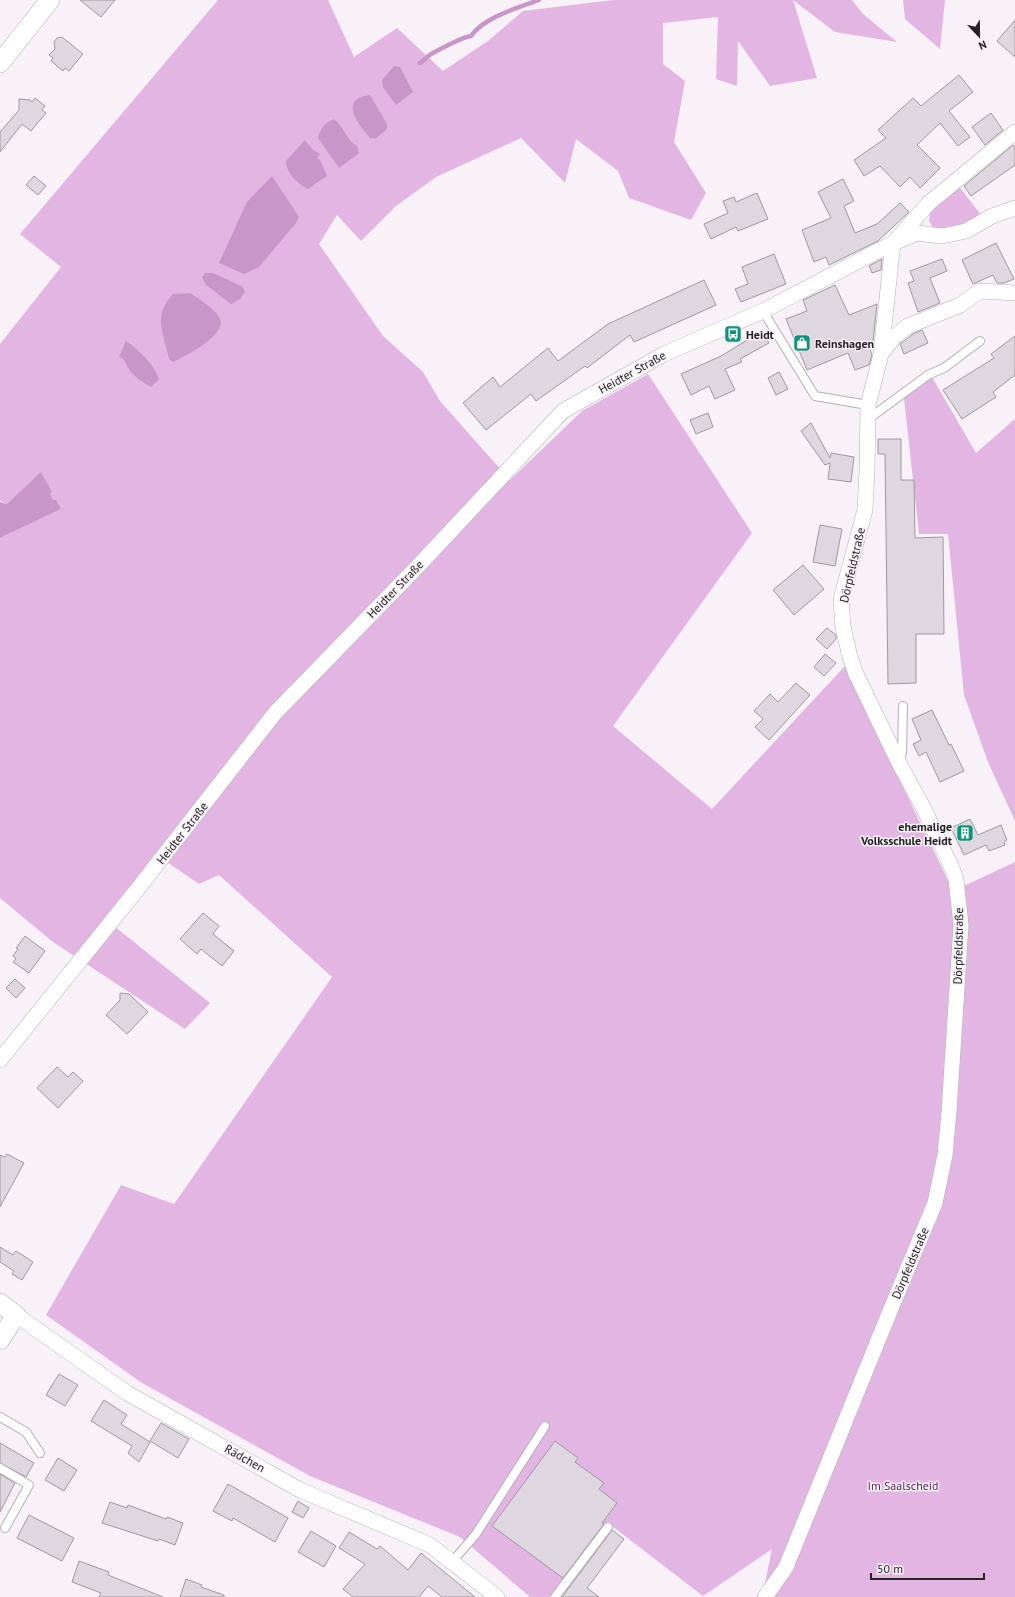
<svg xmlns="http://www.w3.org/2000/svg" width="1015" height="1597" font-family="'PT Sans',sans-serif">
  <rect width="100%" height="100%" fill="#f9f1f8"/>
  <path fill="#e3b5e3" d="M 218,0 L 328,0 L 354,57 L 397,28 L 443,71 L 488,41 L 523,11 L 613,0 L 852,0 L 863,14 L 897,42 L 835,32 L 793,0 L 817,78 L 770,86 L 738,41 L 737,86 L 716,79 L 718,17 L 663,23 L 663,64 L 685,81 L 674,142 L 706,193 L 691,220 L 629,198 L 618,171 L 576,139 L 565,183 L 521,138 L 436,177 L 396,206 L 361,241 L 337,215 L 319,244 L 383,336 L 423,372 L 440,401 L 510,480 L 582,411 L 648,374 L 752,533 L 613,726 L 712,809 L 845,666 L 953,891 L 1015,862 L 1015,1597 L 762,1597 L 772,1549 L 703,1596 L 608,1523 L 553,1597 L 530,1597 L 460,1537 L 310,1476 L 142,1383 L 46,1315 L 121,1185 L 174,1204 L 332,977 L 219,875 L 199,884 L 161,858 L 109,922 L 210,1003 L 185,1029 L 53,942 L 0,898 L 0,538 L 61,509 L 53,500 L 50,493 L 52,492 L 7,504 L 0,501 L 0,344 L 61,267 L 20,234 Z
    M 903,0 L 945,0 L 940,49 L 905,19 Z
    M 958,185 L 981,215 C 969,226 949,232 934,229 L 929,221 L 930,213 Z
    M 932,377 L 976,453 L 1015,419 L 1015,821 L 988,762 L 964,695 L 948,534 L 919,534 L 904,398 Z"/>
  <path fill="#c996c9" d="M 394,66 L 400,67 L 413,92 L 396,105 L 383,87 L 382,80 Z
    M 370,95 L 387,124 L 387,129 L 375,139 L 370,138 C 358,125 338,99 370,95 Z
    M 334,119 C 344,126 346,140 357,146 L 359,153 L 339,168 L 318,138 C 320,128 325,123 334,119 Z
    M 305,140 L 313,150 L 320,154 L 317,158 L 320,160 L 327,176 L 308,189 C 298,184 286,173 286,161 Z
    M 272,176 L 299,217 L 296,223 L 259,267 L 244,274 L 219,263 L 247,202 Z
    M 205,273 L 213,273 L 243,287 L 245,292 L 240,299 L 231,304 L 206,285 L 202,277 Z
    M 190,293 C 198,298 216,309 220,319 C 227,335 186,356 173,362 L 169,359 C 164,334 152,316 173,294 Z
    M 126,341 C 140,351 153,363 159,379 L 151,387 L 138,379 L 130,371 L 124,360 L 119,357 Z
    M 41,472 L 52,492 L 50,493 L 53,500 L 56,500 L 61,509 L 0,538 L 0,502 L 7,504 Z"/>
  <g fill="none" stroke-linecap="round" stroke-linejoin="round">
    <path stroke="#c996c9" stroke-width="4.5" d="M 420,63 C 425,60 428,55 433,53 C 440,49 465,36 471,36 C 484,17 518,8 539,0"/>
  </g>
  <path fill="#dfd7df" stroke="#9f989f" d="M 80,0 L 115,0 L 101,17 Z
    M 1015,20 L 1015,57 L 997,41 Z
    M 62,37 L 83,54 L 69,71 L 65,68 L 63,71 L 51,61 L 53,58 L 49,55 L 55,49 L 54,42 L 57,38 Z
    M 959,75 L 973,92 L 949,111 L 970,137 L 958,146 L 940,123 L 917,145 L 940,168 L 920,188 L 910,177 L 900,187 L 880,166 L 864,176 L 854,160 L 886,138 L 878,130 L 913,98 L 921,106 Z
    M 35,98 L 45,106 L 42,110 L 46,113 L 31,131 L 22,124 L 0,152 L 0,132 L 19,110 L 19,99 L 30,100 L 32,102 Z
    M 991,113 L 1003,130 L 985,145 L 972,127 Z
    M 1013,145 L 1015,148 L 1015,165 L 971,196 L 964,186 Z
    M 34,176 L 46,186 L 38,195 L 26,185 Z
    M 843,179 L 854,201 L 844,206 L 855,233 L 877,224 L 900,203 L 909,212 L 878,241 L 829,265 L 826,257 L 814,262 L 802,230 L 831,218 L 818,192 Z
    M 757,193 L 768,219 L 738,231 L 736,227 L 711,239 L 704,224 L 728,213 L 723,201 L 734,197 L 736,202 Z
    M 996,243 L 1014,279 L 1004,283 L 997,283 L 993,275 L 973,284 L 962,260 Z
    M 774,254 L 786,284 L 741,302 L 735,289 L 748,284 L 742,267 Z
    M 882,259 L 881,270 L 872,273 L 869,266 Z
    M 942,259 L 947,271 L 930,278 L 940,303 L 918,312 L 908,283 L 914,281 L 910,271 Z
    M 704,280 L 716,305 L 634,342 L 630,335 L 587,368 L 585,366 L 536,401 L 531,394 L 486,430 L 463,403 L 493,377 L 500,387 L 548,348 L 558,361 L 608,324 Z
    M 835,285 L 849,315 L 877,304 L 873,341 L 868,343 L 872,355 L 869,365 L 855,370 L 848,353 L 807,370 L 786,319 L 807,311 L 803,300 Z
    M 922,330 L 928,343 L 904,354 L 900,344 L 913,334 Z
    M 762,331 L 769,343 L 740,359 L 742,362 L 725,369 L 735,390 L 715,399 L 709,386 L 691,395 L 681,374 L 721,356 Z
    M 1015,336 L 1015,375 L 993,392 L 996,397 L 962,419 L 943,390 L 994,358 L 991,354 Z
    M 779,372 L 788,389 L 776,395 L 768,378 Z
    M 708,413 L 713,427 L 696,434 L 690,420 Z
    M 811,423 L 830,458 L 831,453 L 854,457 L 851,482 L 828,479 L 830,463 L 825,465 L 801,431 Z
    M 878,439 L 901,439 L 901,480 L 914,480 L 915,538 L 943,537 L 944,634 L 916,634 L 916,683 L 888,684 L 885,454 L 878,454 Z
    M 820,525 L 842,529 L 835,566 L 813,562 Z
    M 803,565 L 824,589 L 794,615 L 773,590 Z
    M 827,628 L 836,635 L 836,639 L 827,649 L 816,639 Z
    M 825,654 L 836,663 L 824,676 L 814,667 Z
    M 796,683 L 810,695 L 769,740 L 755,727 L 763,719 L 754,711 L 770,694 L 778,702 Z
    M 932,710 L 949,745 L 951,744 L 964,771 L 940,782 L 926,752 L 919,756 L 913,744 L 921,740 L 912,719 Z
    M 970,819 L 978,835 L 1001,825 L 1007,840 L 1004,842 L 1005,845 L 989,851 L 986,845 L 964,855 L 951,828 Z
    M 203,913 L 219,926 L 213,934 L 234,951 L 222,966 L 201,949 L 197,954 L 180,939 Z
    M 25,936 L 45,951 L 29,973 L 13,962 L 16,959 L 13,956 L 18,949 L 16,948 Z
    M 15,979 L 25,988 L 16,998 L 6,988 Z
    M 120,993 L 129,994 L 148,1012 L 127,1034 L 106,1015 L 120,1000 Z
    M 57,1067 L 68,1077 L 73,1072 L 83,1081 L 58,1108 L 37,1088 Z
    M 7,1154 L 24,1163 L 0,1207 L 0,1155 L 5,1157 Z
    M 0,1247 L 13,1255 L 16,1251 L 33,1262 L 22,1280 L 12,1274 L 14,1271 L 0,1262 Z
    M 59,1374 L 78,1385 L 65,1406 L 46,1395 Z
    M 104,1400 L 127,1415 L 121,1424 L 150,1442 L 139,1462 L 128,1453 L 132,1446 L 91,1421 Z
    M 161,1423 L 189,1439 L 178,1458 L 150,1441 Z
    M 555,1441 L 578,1458 L 575,1462 L 604,1483 L 599,1489 L 617,1503 L 602,1523 L 604,1524 L 563,1578 L 492,1526 Z
    M 0,1443 L 34,1463 L 26,1477 L 0,1463 Z
    M 58,1458 L 77,1470 L 64,1491 L 45,1480 Z
    M 0,1474 L 15,1483 L 0,1512 Z
    M 228,1484 L 288,1518 L 275,1542 L 233,1518 L 232,1521 L 213,1511 Z
    M 298,1501 L 309,1508 L 303,1518 L 292,1512 Z
    M 110,1502 L 127,1508 L 128,1505 L 166,1519 L 167,1517 L 183,1523 L 175,1545 L 159,1539 L 158,1541 L 102,1523 Z
    M 29,1515 L 74,1538 L 62,1561 L 17,1538 Z
    M 612,1530 L 624,1539 L 587,1588 L 599,1597 L 562,1597 Z
    M 311,1531 L 336,1546 L 324,1567 L 298,1552 Z
    M 349,1532 L 377,1549 L 380,1546 L 408,1570 L 421,1553 L 475,1597 L 442,1597 L 428,1586 L 419,1597 L 353,1597 L 343,1589 L 365,1564 L 339,1548 Z
    M 79,1561 L 109,1572 L 108,1575 L 163,1597 L 99,1597 L 101,1593 L 72,1582 Z
    M 186,1579 L 202,1585 L 201,1587 L 224,1595 L 224,1597 L 180,1597 Z"/>
  <g fill="none" stroke-linecap="round" stroke-linejoin="round">
    <defs>
      <path id="service" d="M 763,311 L 815,396 L 868,405
        M 867,420 L 928,375 L 944,368 L 980,341
        M 899,762 L 902,753 L 903,706
        M 0,1417 L 26,1432 L 40,1453
        M 0,1468 L 29,1485 L 5,1528
        M 453,1561 L 476,1534 L 545,1426
        M 555,1597 L 608,1527"/>
      <path id="minor" d="M 896,240 L 929,203 L 1015,132
        M 881,354 L 895,336 L 908,326 L 960,305 L 980,291 L 1015,293
        M 0,1060 L 136,891 L 275,713 L 419,565 L 563,411 L 664,354 L 763,311 L 893,243 L 917,233 L 942,236 L 966,231 L 992,216 L 1015,208
        M 16,1315 L 127,1393 L 300,1490 L 430,1545 L 497,1597
        M 765,1597 L 786,1567 L 890,1311 L 935,1203 L 945,1155 L 949,1112 L 961,925 L 956,879 L 951,866 L 924,809 L 899,763 L 856,674 L 850,657 L 843,627 L 841,599 L 865,510 L 867,471 L 868,405 L 881,354 L 893,243"/>
      <path id="tertiary" d="M 0,63 L 50,0
        M 0,1303 L 16,1315 L 0,1340"/>
    </defs>
    <use href="#service" stroke="#b6aeb6" stroke-width="10"/>
    <use href="#minor" stroke="#b6aeb6" stroke-width="16"/>
    <use href="#tertiary" stroke="#b6aeb6" stroke-width="20"/>
    <use href="#service" stroke="#fff" stroke-width="8"/>
    <use href="#minor" stroke="#fff" stroke-width="15"/>
    <use href="#tertiary" stroke="#fff" stroke-width="19"/>
  </g>
  <defs>
    <symbol id="bus-square" viewBox="-11 -11 22 22"><rect x="-9" y="-9" width="18" height="18" rx="4" fill="#10937c" stroke="#f9f1f8"/><path d="M-5-6H5V4H4V6H2V4H-2V6H-4V4H-5ZM-3.5-4V0h7V-4ZM-3.5 1.2v1.5H-2V1.2ZM2 1.2v1.5H3.5V1.2Z" fill="#fff"/></symbol>
    <symbol id="shop-square" viewBox="-11 -11 22 22"><rect x="-9" y="-9" width="18" height="18" rx="4" fill="#10937c" stroke="#f9f1f8"/><path d="M-5-2.5h2.3a2.7 3.5 0 0 1 5.4 0H5L5.5 6h-11ZM-1.5-2.5h3a1.5 2.3 0 0 0-3 0Z" fill="#fff"/></symbol>
    <symbol id="building-square" viewBox="-11 -11 22 22"><rect x="-9" y="-9" width="18" height="18" rx="4" fill="#10937c" stroke="#f9f1f8"/><path d="M-4-6H4V6H1V3H-1V6H-4ZM-2.5-4.3h1.7v1.8h-1.7ZM.8-4.3h1.7v1.8H.8ZM-2.5-1h1.7V.8h-1.7ZM.8-1h1.7V.8H.8Z" fill="#fff"/></symbol>
  </defs>
  <g fill-rule="evenodd">
    <use href="#bus-square" x="723" y="324" width="20" height="20"/>
    <use href="#shop-square" x="792" y="333" width="20" height="20"/>
    <use href="#building-square" x="955" y="823" width="20" height="20"/>
  </g>
  <g text-anchor="middle" dominant-baseline="central" stroke-width="3" stroke-linejoin="round" paint-order="stroke">
    <g font-size="12" font-weight="bold" fill="#242224" stroke="#f9f1f8" text-anchor="start">
      <text x="746" y="334">Heidt</text>
      <text x="815" y="343">Reinshagen</text>
      <text x="952" y="826" text-anchor="end">ehemalige<tspan x="952" dy="14">Volksschule Heidt</tspan></text>
    </g>
    <g font-size="12" fill="#242224" stroke="#f9f1f8">
      <text transform="translate(632 372) rotate(-29)">Heidter Straße</text>
      <text transform="translate(852 565) rotate(-77)">Dörpfeldstraße</text>
      <text transform="translate(395 589) rotate(-46)">Heidter Straße</text>
      <text transform="translate(182 833) rotate(-52)">Heidter Straße</text>
      <text transform="translate(958 946) rotate(-89)">Dörpfeldstraße</text>
      <text transform="translate(910 1263) rotate(-67)">Dörpfeldstraße</text>
      <text transform="translate(245 1458) rotate(29)">Rädchen</text>
    </g>
    <g font-size="12" fill="#571b59" stroke="#f9f1f8">
      <text x="903" y="1485">Im Saalscheid</text>
    </g>
  </g>
  <g transform="translate(979 36) rotate(158)" stroke="#f9f1f8" stroke-width="3" paint-order="stroke">
  <path d="M0-3L7 15L0 10L-7 15Z" fill="#242224"/>
  <text y="-6" font-size="11" font-weight="bold" text-anchor="middle" fill="#242224">N</text>
  </g>
  <path d="M871 1573v6h113v-6" fill="none" stroke="#242224" stroke-width="2"/>
  <text x="877" y="1573" font-size="12" fill="#242224" stroke="#f9f1f8" stroke-width="3" paint-order="stroke">50 m</text>
</svg>
